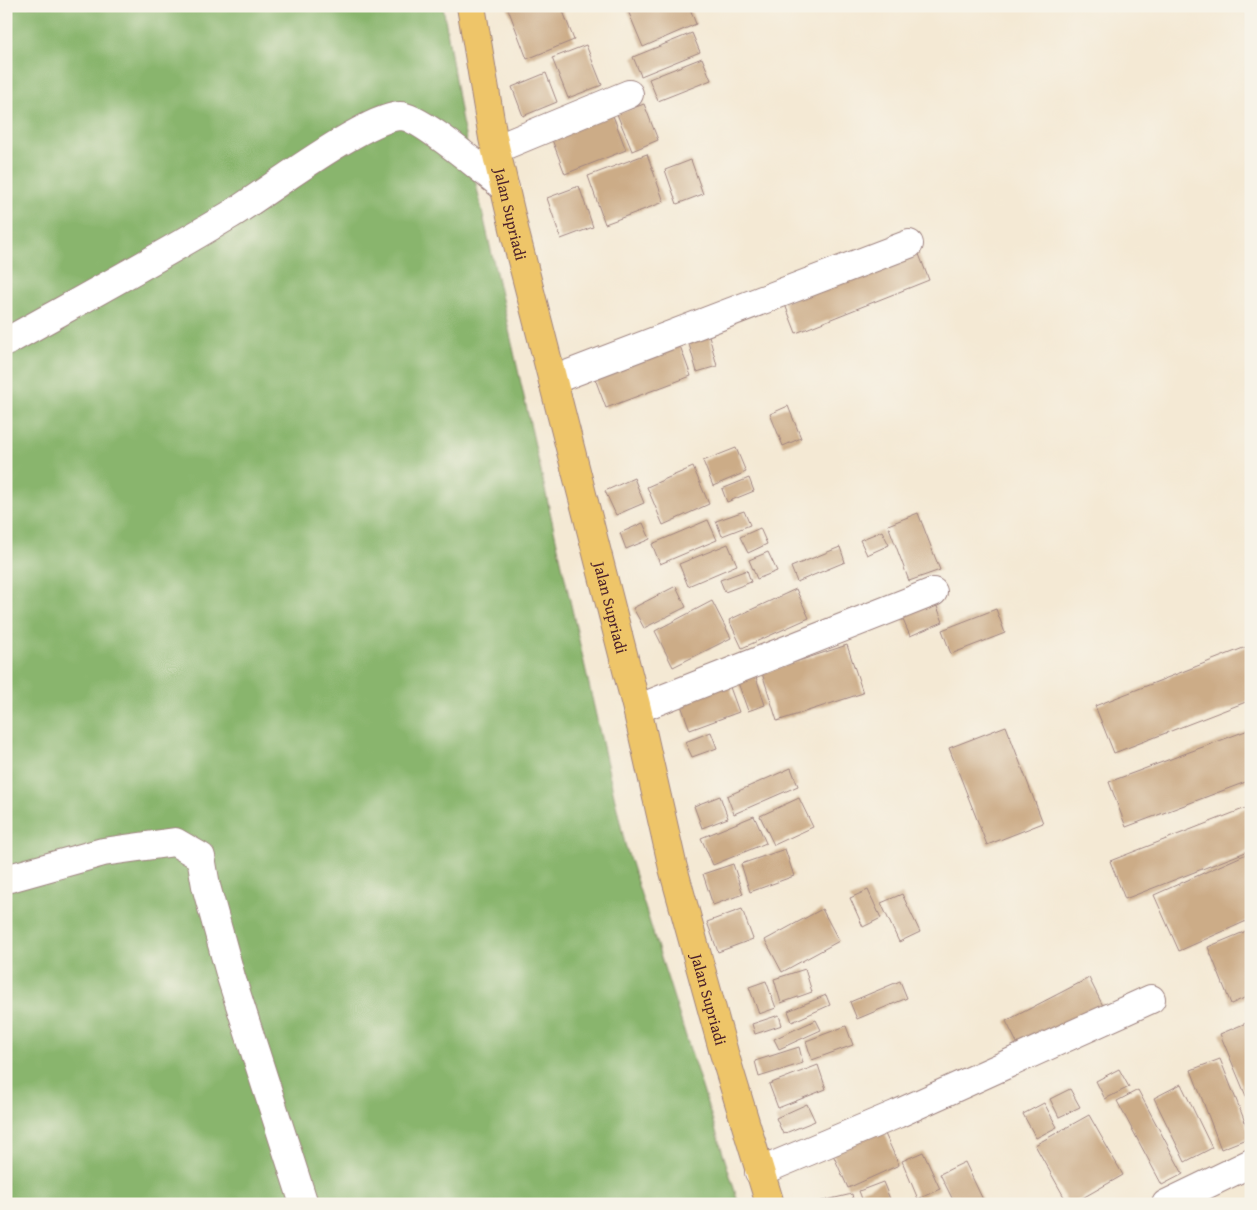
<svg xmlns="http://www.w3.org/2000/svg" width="1257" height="1210" font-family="'Gentium Book Plus',serif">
  <rect width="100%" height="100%" fill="#f7f3e8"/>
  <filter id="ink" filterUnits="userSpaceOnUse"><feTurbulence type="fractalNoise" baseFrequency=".02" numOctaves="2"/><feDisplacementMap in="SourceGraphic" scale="10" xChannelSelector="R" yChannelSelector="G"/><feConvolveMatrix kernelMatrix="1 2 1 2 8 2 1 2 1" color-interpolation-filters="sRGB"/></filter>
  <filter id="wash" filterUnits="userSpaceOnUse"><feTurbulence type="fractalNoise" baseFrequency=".0096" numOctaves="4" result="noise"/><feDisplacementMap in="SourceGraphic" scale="20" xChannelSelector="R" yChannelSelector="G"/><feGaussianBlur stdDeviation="1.12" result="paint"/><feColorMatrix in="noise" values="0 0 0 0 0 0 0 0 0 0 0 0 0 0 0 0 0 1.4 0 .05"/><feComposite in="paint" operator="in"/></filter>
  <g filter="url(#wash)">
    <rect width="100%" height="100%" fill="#f4e9d4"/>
    <path fill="#89b56d" stroke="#6a6a4c" d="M 6,6 L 443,6 L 462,122 L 625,844 L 739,1204 L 6,1204 Z"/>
    <g id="blocks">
      <path fill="#ccac87" d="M 507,6 L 561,6 L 574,40 L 527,59 Z
        M 626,6 L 689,6 L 696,24 L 643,47 Z
        M 692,33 L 700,52 L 641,76 L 633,57 Z
        M 586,45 L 602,85 L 568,98 L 552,58 Z
        M 702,58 L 711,80 L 658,101 L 649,79 Z
        M 546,73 L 557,102 L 523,116 L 512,87 Z
        M 644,104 L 658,140 L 632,151 L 617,114 Z
        M 612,113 L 626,150 L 565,174 L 551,137 Z
        M 647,154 L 664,202 L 605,224 L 588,176 Z
        M 691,160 L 703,194 L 677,204 L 665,170 Z
        M 579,186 L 593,227 L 561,239 L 547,198 Z
        M 917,249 L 929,280 L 796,333 L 784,302 Z
        M 706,324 L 717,366 L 697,372 L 685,330 Z
        M 676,335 L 691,376 L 606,408 L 591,368 Z
        M 788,406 L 801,438 L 783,446 L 770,414 Z
        M 736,448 L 746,472 L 713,486 L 703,461 Z
        M 693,467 L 709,504 L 663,525 L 647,487 Z
        M 634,478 L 644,503 L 616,515 L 605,491 Z
        M 749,478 L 754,491 L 727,502 L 722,489 Z
        M 744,511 L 750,525 L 722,536 L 716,521 Z
        M 918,513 L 940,570 L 909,581 L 888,525 Z
        M 708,520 L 717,540 L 660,564 L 652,544 Z
        M 643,523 L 650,539 L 626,549 L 620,533 Z
        M 760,528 L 767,544 L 748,553 L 740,537 Z
        M 882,531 L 889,545 L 867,555 L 860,540 Z
        M 728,544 L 737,565 L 688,586 L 679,564 Z
        M 840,547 L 845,562 L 797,582 L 791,567 Z
        M 768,552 L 777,571 L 757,579 L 749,560 Z
        M 747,570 L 751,582 L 725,592 L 720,580 Z
        M 676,586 L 686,607 L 644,628 L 633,608 Z
        M 796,589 L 809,618 L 742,648 L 729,620 Z
        M 934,599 L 943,622 L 910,636 L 900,613 Z
        M 712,601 L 731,638 L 673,667 L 655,631 Z
        M 996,609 L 1005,633 L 951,654 L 942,630 Z
        M 847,645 L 863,693 L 777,721 L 762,673 Z
        M 1251,645 L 1251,700 L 1114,753 L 1095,706 Z
        M 754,671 L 765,705 L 748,711 L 736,677 Z
        M 727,679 L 739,712 L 690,730 L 678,697 Z
        M 1006,726 L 1043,823 L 987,845 L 949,748 Z
        M 1251,729 L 1251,780 L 1126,827 L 1109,782 Z
        M 711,732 L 717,748 L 692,757 L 685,742 Z
        M 791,768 L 798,786 L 734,814 L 727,796 Z
        M 720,796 L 728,818 L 702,828 L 694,806 Z
        M 799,798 L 813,827 L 774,845 L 760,816 Z
        M 1251,806 L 1251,850 L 1125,899 L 1110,861 Z
        M 754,816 L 766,843 L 713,865 L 701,838 Z
        M 785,849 L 794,876 L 750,892 L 741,864 Z
        M 1251,852 L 1251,919 L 1179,951 L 1154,895 Z
        M 733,864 L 743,894 L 713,905 L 703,874 Z
        M 868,890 L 881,918 L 863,927 L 850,898 Z
        M 902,894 L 920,932 L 899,942 L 881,903 Z
        M 742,909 L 753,939 L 718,952 L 707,922 Z
        M 822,909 L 839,941 L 782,972 L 765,940 Z
        M 1251,929 L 1251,995 L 1231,1004 L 1208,947 Z
        M 805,969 L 812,992 L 781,1003 L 774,979 Z
        M 1089,978 L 1106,1012 L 1023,1055 L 1006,1021 Z
        M 766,981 L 776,1008 L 759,1014 L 749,987 Z
        M 900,981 L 907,998 L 857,1019 L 850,1002 Z
        M 826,995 L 830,1005 L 792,1022 L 788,1011 Z
        M 779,1015 L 782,1025 L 755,1034 L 752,1024 Z
        M 816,1020 L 821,1030 L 779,1049 L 774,1039 Z
        M 1251,1021 L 1251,1108 L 1220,1034 Z
        M 846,1026 L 853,1045 L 812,1060 L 806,1041 Z
        M 799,1047 L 803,1063 L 759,1077 L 755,1061 Z
        M 1220,1059 L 1251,1137 L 1221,1149 L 1191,1070 Z
        M 818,1065 L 826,1089 L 778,1108 L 769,1084 Z
        M 1119,1069 L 1129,1087 L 1105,1099 L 1096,1081 Z
        M 1181,1084 L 1212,1148 L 1185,1162 L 1154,1098 Z
        M 1070,1089 L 1080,1107 L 1059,1117 L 1050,1099 Z
        M 1138,1090 L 1183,1174 L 1162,1185 L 1117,1101 Z
        M 1044,1103 L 1057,1127 L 1036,1138 L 1023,1114 Z
        M 807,1104 L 815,1121 L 783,1134 L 776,1118 Z
        M 1089,1115 L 1123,1175 L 1072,1204 L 1068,1204 L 1035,1145 Z
        M 881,1125 L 899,1165 L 848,1188 L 830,1148 Z
        M 923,1152 L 940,1189 L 918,1199 L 902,1161 Z
        M 965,1162 L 985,1204 L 955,1204 L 940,1174 Z
        M 883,1182 L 892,1204 L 864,1204 L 859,1191 Z
        M 852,1194 L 854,1204 L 814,1204 L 814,1203 Z"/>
    </g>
  </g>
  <g filter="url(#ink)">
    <use href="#blocks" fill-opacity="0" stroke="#9f8480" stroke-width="1"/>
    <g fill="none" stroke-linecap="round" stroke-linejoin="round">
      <defs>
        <path id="minor" d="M 496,149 L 629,94
          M 6,342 C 81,300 157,259 230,215 C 266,193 364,118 400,116 C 421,116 485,173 505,188
          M 553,380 L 909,244
          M 637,709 L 933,592
          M 6,879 L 103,852 L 175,842 L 201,857 L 206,886 L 231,977 L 304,1204
          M 759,1172 L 897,1114 L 1151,999
          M 1166,1204 L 1251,1163"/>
        <g id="major">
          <path id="s1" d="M 471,6 L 493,138 L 516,237 L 637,709 L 673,868 L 724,1053 L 770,1204"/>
        </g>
      </defs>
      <use href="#minor" stroke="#9f8480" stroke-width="30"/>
      <use href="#major" stroke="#9f8480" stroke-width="30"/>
      <use href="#minor" stroke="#fff" stroke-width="28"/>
      <use href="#major" stroke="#eec569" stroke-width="28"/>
    </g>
  </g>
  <g text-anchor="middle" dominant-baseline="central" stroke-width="4.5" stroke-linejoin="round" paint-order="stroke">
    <g font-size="16" fill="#4a1f2b" stroke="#f7f3e8">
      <text stroke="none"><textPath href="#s1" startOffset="212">Jalan Supriadi</textPath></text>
      <text stroke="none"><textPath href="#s1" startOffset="618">Jalan Supriadi</textPath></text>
      <text stroke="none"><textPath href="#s1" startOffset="1022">Jalan Supriadi</textPath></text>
    </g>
  </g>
  <rect width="1257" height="1210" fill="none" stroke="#f7f3e8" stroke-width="25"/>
</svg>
